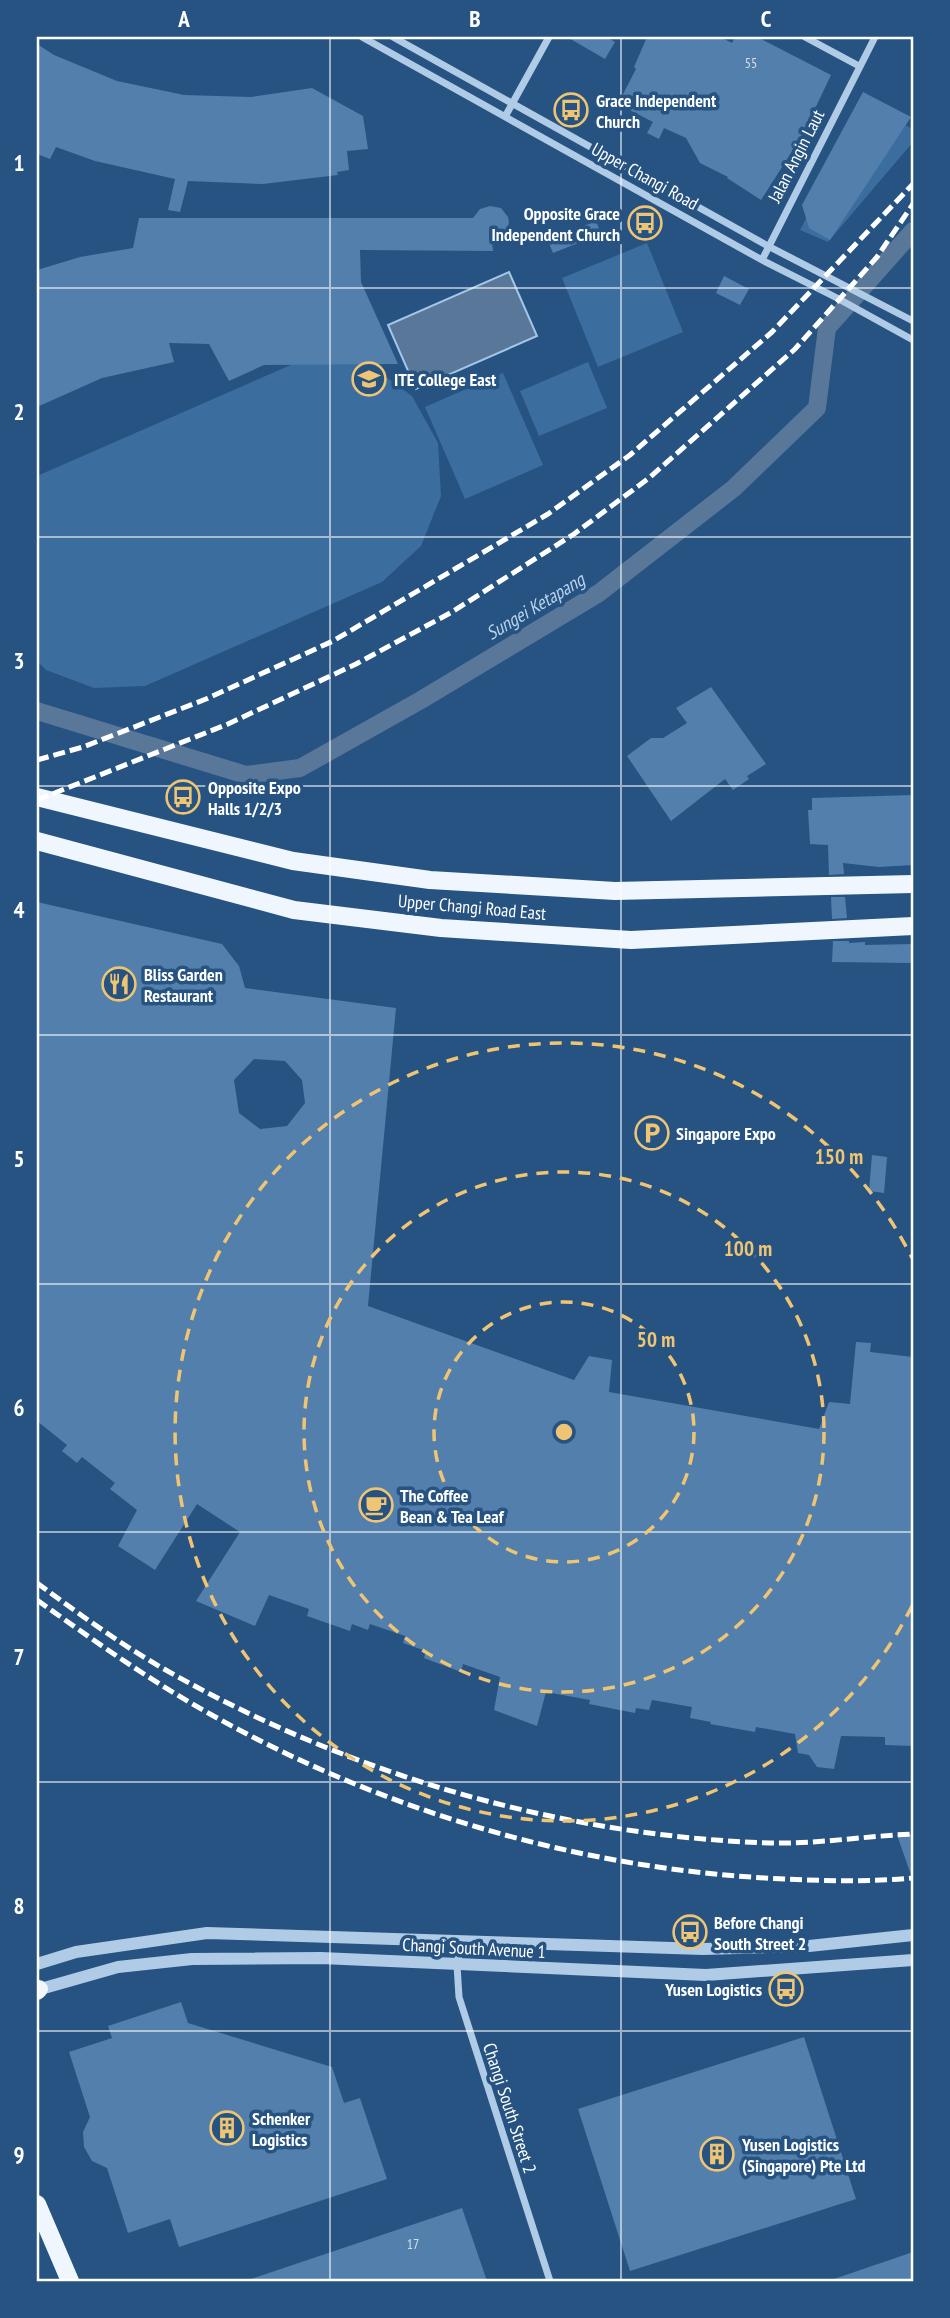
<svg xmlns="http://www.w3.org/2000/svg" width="950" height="2318" font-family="'PT Sans Narrow',sans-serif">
  <rect width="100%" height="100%" fill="#265381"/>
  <path fill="#3b6d9f" d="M 866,106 L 913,129 L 913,142 L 828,242 L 800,230 Z
    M 647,243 L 683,332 L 598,367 L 562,278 Z
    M 316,354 L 368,364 L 412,396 L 438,443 L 441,496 L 421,546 L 382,582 L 145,686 L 94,688 L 46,670 L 37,661 L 37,476 Z
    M 588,362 L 607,408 L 539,436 L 520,391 Z
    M 503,373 L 543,465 L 465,499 L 425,407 Z"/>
  <path fill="#597899" stroke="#a3c6e7" stroke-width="2" d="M 509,272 L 537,336 L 416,389 L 388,325 Z"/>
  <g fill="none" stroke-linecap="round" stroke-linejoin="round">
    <path stroke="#597899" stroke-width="18" d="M 37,711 L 246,775 L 300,768 L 421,700 L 599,593 L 734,488 L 817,408 L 827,328 L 913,231"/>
  </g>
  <path fill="#537fac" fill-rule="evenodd" d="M 567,37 L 606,37 L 615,42 L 605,59 Z
    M 647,37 L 720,37 L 732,43 L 735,37 L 757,37 L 831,75 L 803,134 L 761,200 L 727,178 L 728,177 L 700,163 L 686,138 L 664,128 L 659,139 L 647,133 L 653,122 L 618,104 L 636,69 L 634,67 Z
    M 37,44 L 54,55 L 117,81 L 184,95 L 251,97 L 312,88 L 363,116 L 368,149 L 347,151 L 349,170 L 337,172 L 338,175 L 263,184 L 188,181 L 180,212 L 168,210 L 175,179 L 95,161 L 56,147 L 50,159 L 37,154 Z
    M 863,92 L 911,117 L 830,240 L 809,228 L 802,205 Z
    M 490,206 L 501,208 L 508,217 L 509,222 L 506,233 L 492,243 L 493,251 L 360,250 L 361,282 L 398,364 L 264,365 L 229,381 L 209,344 L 169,343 L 174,362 L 102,378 L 37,407 L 37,270 L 80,257 L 133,248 L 139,218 L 473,218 L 480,209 Z
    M 596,221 L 601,234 L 553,253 L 548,241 Z
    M 724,276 L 749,289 L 740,305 L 716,293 Z
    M 711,687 L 766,764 L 747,776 L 749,779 L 733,790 L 725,779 L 671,821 L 627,756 L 651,738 L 663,738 L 687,723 L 676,708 Z
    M 913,795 L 913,865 L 879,867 L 843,863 L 844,874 L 829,875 L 828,845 L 810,844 L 808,810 L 812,810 L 812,798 Z
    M 831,897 L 845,897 L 847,918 L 832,919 Z
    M 37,902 L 222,944 L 239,966 L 245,988 L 396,1008 L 368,1306 L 574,1380 L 589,1356 L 612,1360 L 609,1392 L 819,1429 L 829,1402 L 850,1404 L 856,1342 L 871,1343 L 870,1352 L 913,1357 L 913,1746 L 885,1745 L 885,1737 L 841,1736 L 834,1769 L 817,1767 L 809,1755 L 798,1753 L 795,1734 L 756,1727 L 755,1732 L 710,1724 L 711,1722 L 690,1718 L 692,1707 L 652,1700 L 649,1710 L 636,1708 L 635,1713 L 589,1704 L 590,1700 L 546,1692 L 537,1726 L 494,1710 L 500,1677 L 463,1664 L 461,1672 L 424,1658 L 426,1651 L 403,1643 L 405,1636 L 370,1624 L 368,1630 L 352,1624 L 350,1631 L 307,1616 L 309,1609 L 269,1595 L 255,1626 L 196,1601 L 240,1532 L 197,1504 L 155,1570 L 118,1546 L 137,1510 L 110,1489 L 115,1483 L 82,1457 L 77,1463 L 62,1451 L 67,1445 L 37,1421 ZM 254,1059 L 285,1061 L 302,1080 L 305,1103 L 287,1126 L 260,1129 L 239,1113 L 234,1080 Z
    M 833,941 L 849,941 L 849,943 L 865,942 L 865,945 L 913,944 L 913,963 L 832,962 Z
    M 872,1155 L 887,1157 L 884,1193 L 869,1191 Z
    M 913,1834 L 913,1875 L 911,1875 L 897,1835 Z
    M 181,2002 L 188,2023 L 332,2067 L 344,2103 L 360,2098 L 387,2179 L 179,2247 L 170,2219 L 128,2233 L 107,2168 L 92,2161 L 84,2147 L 83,2132 L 90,2117 L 69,2052 L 112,2038 L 108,2026 Z
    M 804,2037 L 856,2199 L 630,2271 L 578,2109 Z
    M 462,2208 L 487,2281 L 251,2281 L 251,2279 Z
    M 913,2252 L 913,2281 L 834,2281 L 834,2279 Z"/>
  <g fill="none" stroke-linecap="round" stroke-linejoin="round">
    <path stroke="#afcbe6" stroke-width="7" d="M 362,37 L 762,260 L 837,298 L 913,340
      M 393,37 L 768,246 L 913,321
      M 805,37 L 859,66
      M 506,115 L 549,37
      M 762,260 L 875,37
      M 461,1942 L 457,1965 L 459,1997 L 550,2281"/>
    <path stroke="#afcbe6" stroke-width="12" d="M 37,1964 L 76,1952 L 207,1933 L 703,1949 L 809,1946 L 913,1935
      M 37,1990 L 118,1967 L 192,1959 L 321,1958 L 706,1975 L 913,1960"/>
    <path stroke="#f0f6fd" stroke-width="18" d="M 37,797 L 293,861 L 430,880 L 615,891 L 913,884
      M 37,841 L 294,910 L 441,928 L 631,940 L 913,926
      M 37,1991 L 39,1989
      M 37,2204 L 70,2281"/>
    <path stroke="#fff" stroke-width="5" stroke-dasharray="12 5" stroke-linecap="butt" d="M 37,760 L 83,747 L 206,699 L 333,641 L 548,514 L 630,455 L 772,332 L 913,184
      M 37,800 L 228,724 L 356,664 L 452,612 L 574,534 L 649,478 L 795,349 L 877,257 L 913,204
      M 37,1583 C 78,1613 120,1644 164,1669 C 348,1774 559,1836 770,1843 C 818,1844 866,1836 913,1834
      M 37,1600 C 93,1640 149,1680 210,1714 C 384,1812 586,1871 786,1879 C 828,1881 871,1882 913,1878"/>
  </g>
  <path fill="none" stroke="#fff" stroke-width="2" stroke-opacity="0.55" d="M 330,37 L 330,2281M 621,37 L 621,2281M 37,288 L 913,288M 37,537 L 913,537M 37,786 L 913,786M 37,1035 L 913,1035M 37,1284 L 913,1284M 37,1532 L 913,1532M 37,1782 L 913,1782M 37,2031 L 913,2031"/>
  <g fill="none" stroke="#efc574" stroke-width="3.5" stroke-dasharray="12 9">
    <circle cx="564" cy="1432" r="130"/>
    <circle cx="564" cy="1432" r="260"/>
    <path d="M912 1606A389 389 0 1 1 912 1258"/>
  </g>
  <defs>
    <symbol id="bus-ring" viewBox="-11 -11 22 22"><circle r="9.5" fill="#265381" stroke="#efc574" stroke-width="1.5"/><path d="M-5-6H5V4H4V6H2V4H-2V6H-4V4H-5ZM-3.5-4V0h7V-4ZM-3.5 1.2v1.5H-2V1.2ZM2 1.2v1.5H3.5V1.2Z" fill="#efc574"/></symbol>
    <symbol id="university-ring" viewBox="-11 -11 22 22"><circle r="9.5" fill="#265381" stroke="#efc574" stroke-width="1.5"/><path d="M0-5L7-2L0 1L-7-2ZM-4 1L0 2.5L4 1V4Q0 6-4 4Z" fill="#efc574"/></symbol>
    <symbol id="restaurant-ring" viewBox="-11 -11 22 22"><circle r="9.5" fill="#265381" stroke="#efc574" stroke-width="1.5"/><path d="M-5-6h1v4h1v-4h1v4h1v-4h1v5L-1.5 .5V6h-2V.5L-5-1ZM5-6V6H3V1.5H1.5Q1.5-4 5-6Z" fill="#efc574"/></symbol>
    <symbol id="parking-ring" viewBox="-11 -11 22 22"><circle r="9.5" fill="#265381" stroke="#efc574" stroke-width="1.5"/><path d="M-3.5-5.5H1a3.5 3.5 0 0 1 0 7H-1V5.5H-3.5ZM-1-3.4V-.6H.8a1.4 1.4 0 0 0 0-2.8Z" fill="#efc574"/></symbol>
    <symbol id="cafe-ring" viewBox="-11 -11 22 22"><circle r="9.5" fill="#265381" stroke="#efc574" stroke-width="1.5"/><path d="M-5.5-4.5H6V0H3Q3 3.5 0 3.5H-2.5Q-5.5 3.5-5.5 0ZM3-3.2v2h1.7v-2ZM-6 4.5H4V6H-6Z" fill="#efc574"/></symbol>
    <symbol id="building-ring" viewBox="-11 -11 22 22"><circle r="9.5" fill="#265381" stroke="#efc574" stroke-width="1.5"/><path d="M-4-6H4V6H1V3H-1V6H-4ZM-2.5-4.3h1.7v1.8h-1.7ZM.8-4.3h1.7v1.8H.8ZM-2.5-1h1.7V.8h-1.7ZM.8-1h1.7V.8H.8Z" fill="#efc574"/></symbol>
  </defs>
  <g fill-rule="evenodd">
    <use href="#bus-ring" x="552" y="91" width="38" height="38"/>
    <use href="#bus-ring" x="626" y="204" width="38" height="38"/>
    <use href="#university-ring" x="350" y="360" width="38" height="38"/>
    <use href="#bus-ring" x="164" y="778" width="38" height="38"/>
    <use href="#restaurant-ring" x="100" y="965" width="38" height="38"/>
    <use href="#parking-ring" x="633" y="1114" width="38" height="38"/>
    <use href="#cafe-ring" x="357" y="1486" width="38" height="38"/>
    <use href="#bus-ring" x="671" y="1913" width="38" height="38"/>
    <use href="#bus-ring" x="767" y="1970" width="38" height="38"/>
    <use href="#building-ring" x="208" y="2109" width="38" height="38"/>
    <use href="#building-ring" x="698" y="2135" width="38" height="38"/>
  </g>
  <g text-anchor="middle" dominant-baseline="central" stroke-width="7" stroke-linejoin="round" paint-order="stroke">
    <g font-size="14" fill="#d4dfea">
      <text x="751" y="63">55</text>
      <text x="413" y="2244">17</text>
    </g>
    <g font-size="18" font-weight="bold" fill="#fff" stroke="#265381" text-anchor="start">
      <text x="596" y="100">Grace Independent<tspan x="596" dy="21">Church</tspan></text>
      <text x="620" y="213" text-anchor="end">Opposite Grace<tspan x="620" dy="21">Independent Church</tspan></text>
      <text x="394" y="379">ITE College East</text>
      <text x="208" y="787">Opposite Expo<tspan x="208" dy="21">Halls 1/2/3</tspan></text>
      <text x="144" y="974">Bliss Garden<tspan x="144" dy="21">Restaurant</tspan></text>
      <text x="676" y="1133">Singapore Expo</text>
      <text x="400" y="1495">The Coffee<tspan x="400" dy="21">Bean &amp; Tea Leaf</tspan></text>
      <text x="714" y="1922">Before Changi<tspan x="714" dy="21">South Street 2</tspan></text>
      <text x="762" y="1989" text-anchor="end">Yusen Logistics</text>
      <text x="252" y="2118">Schenker<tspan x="252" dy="21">Logistics</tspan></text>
      <text x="742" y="2144">Yusen Logistics<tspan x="742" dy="21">(Singapore) Pte Ltd</tspan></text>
    </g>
    <g font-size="18" fill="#fff" stroke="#265381">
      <text transform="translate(796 156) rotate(-63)">Jalan Angin Laut</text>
      <text transform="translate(645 176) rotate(29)">Upper Changi Road</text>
      <text transform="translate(472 907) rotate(5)">Upper Changi Road East</text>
      <text transform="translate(474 1948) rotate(3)">Changi South Avenue 1</text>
      <text transform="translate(510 2108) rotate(72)">Changi South Street 2</text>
    </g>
    <g font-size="19" font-style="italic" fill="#bad4ee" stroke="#265381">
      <text transform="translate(535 606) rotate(-31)">Sungei Ketapang</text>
    </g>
  </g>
  <circle cx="564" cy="1432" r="10" fill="#efc574" stroke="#265381" stroke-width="3.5"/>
  <g font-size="21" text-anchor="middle" font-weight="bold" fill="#efc574" stroke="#265381" stroke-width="7" stroke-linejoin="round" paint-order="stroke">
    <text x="839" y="1164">150 m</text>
    <text x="748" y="1256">100 m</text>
    <text x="656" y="1347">50 m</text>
  </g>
  <rect width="950" height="2318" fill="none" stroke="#265381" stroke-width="77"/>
  <rect x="38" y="38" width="874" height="2242" fill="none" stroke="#fff" stroke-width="2.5"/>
  <g font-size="23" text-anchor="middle" font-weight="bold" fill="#fff">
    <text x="184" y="27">A</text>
    <text x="475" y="27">B</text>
    <text x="766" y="27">C</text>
    <text x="19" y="171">1</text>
    <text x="19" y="420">2</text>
    <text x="19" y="669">3</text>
    <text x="19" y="918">4</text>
    <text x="19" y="1167">5</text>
    <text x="19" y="1416">6</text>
    <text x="19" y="1665">7</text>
    <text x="19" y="1914">8</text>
    <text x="19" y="2163">9</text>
  </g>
</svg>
